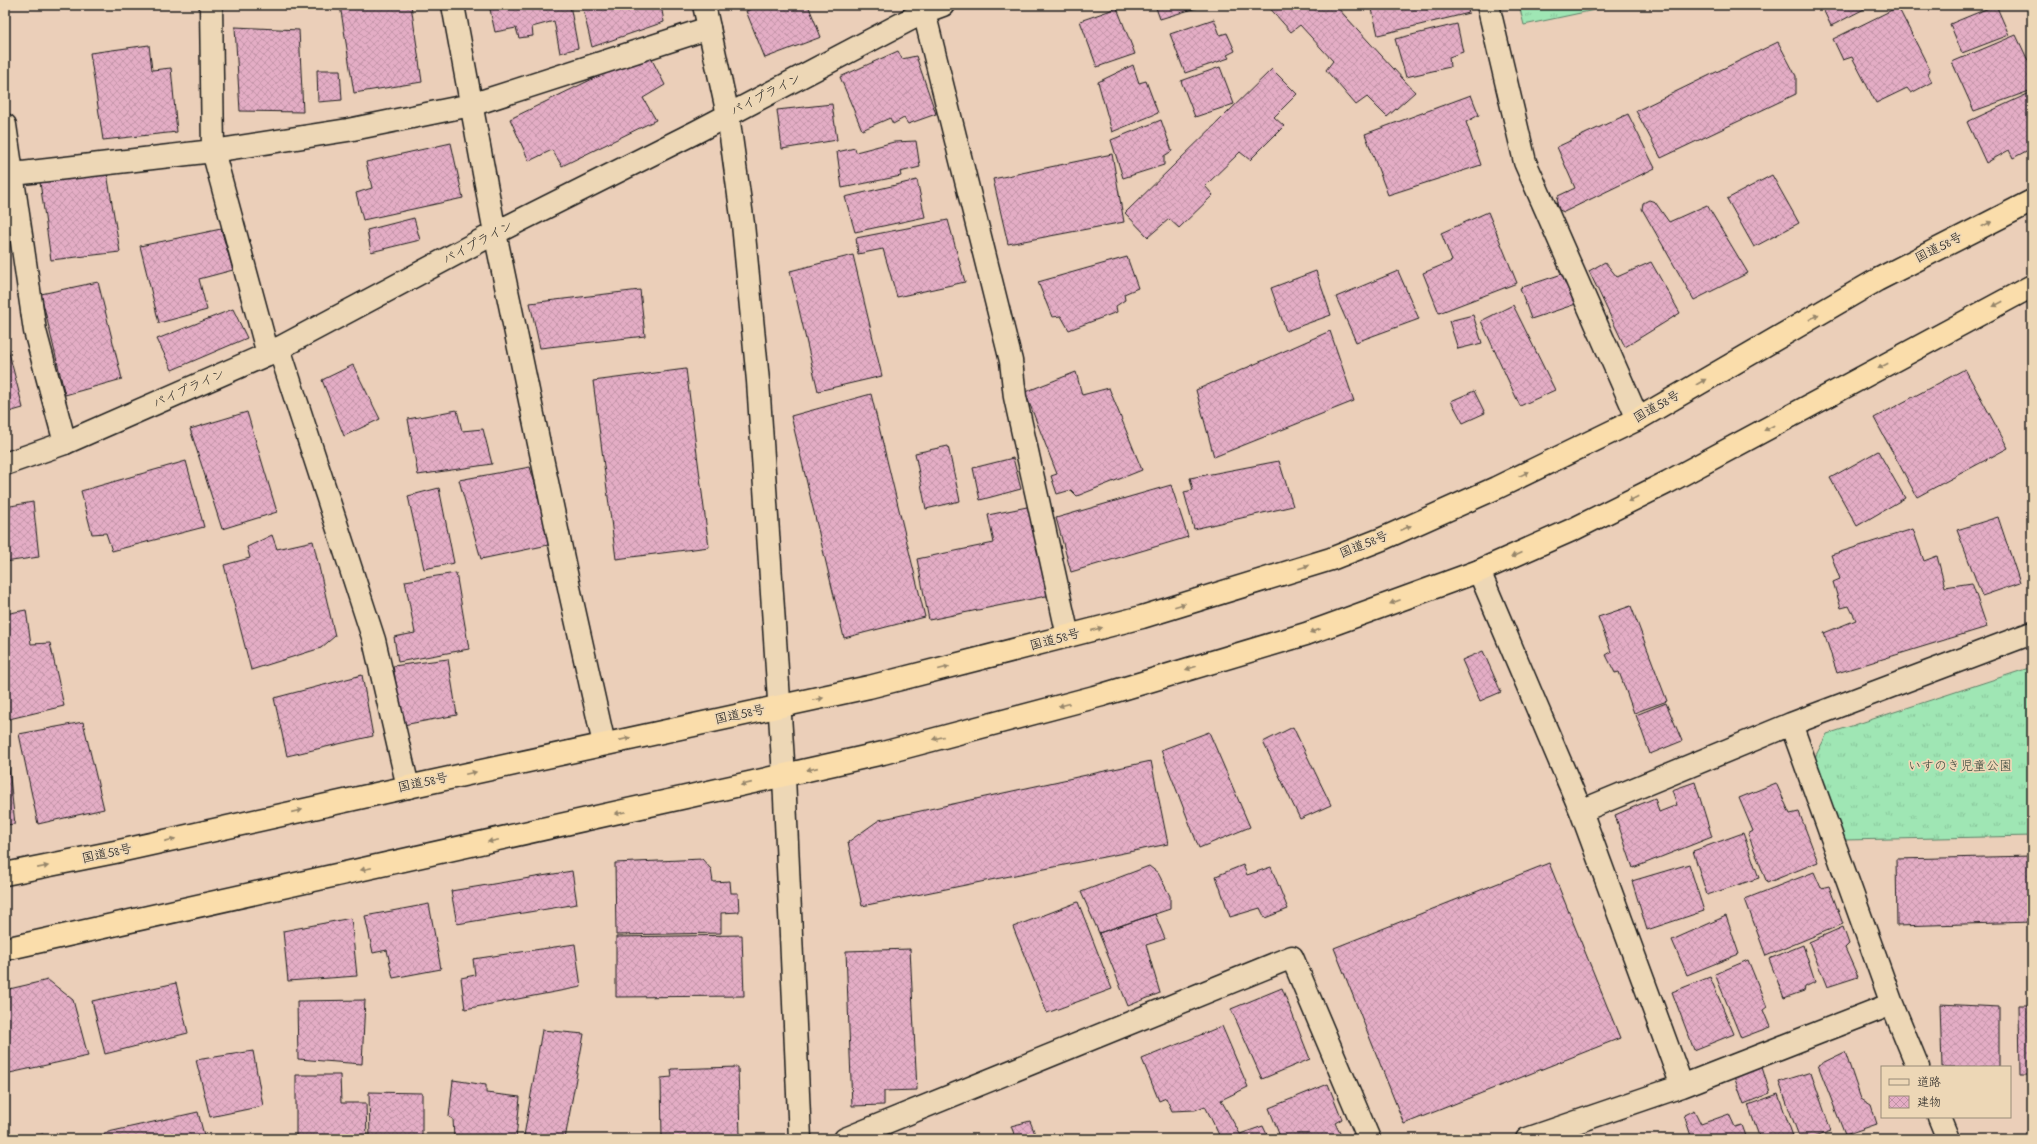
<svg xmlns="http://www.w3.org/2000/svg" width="2037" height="1144" font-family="'Indie Flower','Klee One',sans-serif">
  <defs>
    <pattern id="grass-tufts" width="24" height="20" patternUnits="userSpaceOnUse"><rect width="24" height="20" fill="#9fe6b4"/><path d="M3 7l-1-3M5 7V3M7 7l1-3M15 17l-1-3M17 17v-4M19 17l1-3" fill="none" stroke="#88c59a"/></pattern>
    <pattern id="building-cross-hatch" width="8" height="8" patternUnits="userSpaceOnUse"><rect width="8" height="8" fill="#e4adc5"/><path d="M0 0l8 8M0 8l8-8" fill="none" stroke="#c394a9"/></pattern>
  </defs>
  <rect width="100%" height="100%" fill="#ebcfb9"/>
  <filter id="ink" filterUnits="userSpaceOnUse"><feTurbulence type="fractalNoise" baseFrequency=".025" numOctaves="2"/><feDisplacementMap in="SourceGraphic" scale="8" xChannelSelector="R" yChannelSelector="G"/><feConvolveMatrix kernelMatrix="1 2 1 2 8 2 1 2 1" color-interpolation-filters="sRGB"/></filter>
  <g filter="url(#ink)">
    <path fill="url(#grass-tufts)" stroke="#5e8168" d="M 1519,5 L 1618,5 L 1524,25 Z
      M 2032,667 L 2032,836 L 1845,840 L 1815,757 L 1827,734 Z"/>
    <path fill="url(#building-cross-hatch)" stroke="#1c1c1c" d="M 340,5 L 411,5 L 422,82 L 354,93 Z
      M 489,5 L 570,5 L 578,48 L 560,53 L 554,21 L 532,27 L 533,36 L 519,38 L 516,28 L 495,32 Z
      M 582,5 L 661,5 L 664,22 L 592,47 Z
      M 762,5 L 808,5 L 821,37 L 765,58 L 746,11 Z
      M 1155,5 L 1203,5 L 1203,6 L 1160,19 Z
      M 1267,5 L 1335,5 L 1415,92 L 1387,117 L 1367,97 L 1356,105 L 1326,70 L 1333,61 L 1300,25 L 1291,32 Z
      M 1371,5 L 1467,5 L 1469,13 L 1378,35 Z
      M 1821,5 L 1872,5 L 1831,26 Z
      M 1996,5 L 2009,35 L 1962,53 L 1950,24 Z
      M 1898,7 L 1930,70 L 1928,74 L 1932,82 L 1911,93 L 1907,88 L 1876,103 L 1852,57 L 1843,60 L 1833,39 Z
      M 1117,8 L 1135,54 L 1097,67 L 1080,21 Z
      M 1214,19 L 1220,35 L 1227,33 L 1235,51 L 1227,55 L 1229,58 L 1185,73 L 1170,34 Z
      M 1457,24 L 1463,52 L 1449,57 L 1450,67 L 1406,77 L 1395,39 Z
      M 235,27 L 299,30 L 303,112 L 240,111 Z
      M 2016,35 L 2032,69 L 2032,90 L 1974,111 L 1952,62 Z
      M 1778,42 L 1796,76 L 1796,94 L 1661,158 L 1636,111 Z
      M 149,45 L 152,70 L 171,68 L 177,132 L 103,140 L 90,53 Z
      M 898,51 L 902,59 L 916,56 L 936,114 L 908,124 L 904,118 L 893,124 L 890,118 L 862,130 L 840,77 Z
      M 648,52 L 665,85 L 643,98 L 656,120 L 562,166 L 552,150 L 529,161 L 510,119 Z
      M 1133,65 L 1139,83 L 1146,81 L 1158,113 L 1112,132 L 1098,82 Z
      M 1220,67 L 1234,104 L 1195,117 L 1181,81 Z
      M 1272,69 L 1297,94 L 1274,117 L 1284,126 L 1250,160 L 1240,152 L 1205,186 L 1213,195 L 1179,228 L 1169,219 L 1148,237 L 1125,213 Z
      M 317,70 L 340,70 L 342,100 L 318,102 Z
      M 2032,92 L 2032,148 L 2013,158 L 2009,150 L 1986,163 L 1967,122 Z
      M 1471,95 L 1479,115 L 1466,122 L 1481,165 L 1388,195 L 1365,134 Z
      M 832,104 L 837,140 L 782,149 L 777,110 Z
      M 1628,114 L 1655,168 L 1564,212 L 1559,210 L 1557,203 L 1558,196 L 1575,188 L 1557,147 Z
      M 1161,120 L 1172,151 L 1164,156 L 1164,165 L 1123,178 L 1111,140 Z
      M 916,141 L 920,167 L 900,172 L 901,176 L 842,188 L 837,152 L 855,148 L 856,152 L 894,142 Z
      M 451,143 L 463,198 L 363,220 L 356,193 L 372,188 L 366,162 Z
      M 1112,154 L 1124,222 L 1008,244 L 993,179 Z
      M 107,173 L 120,252 L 51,260 L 40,182 Z
      M 1772,175 L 1799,223 L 1754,247 L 1727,199 Z
      M 917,180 L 925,217 L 855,232 L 845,197 Z
      M 1649,200 L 1655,202 L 1669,222 L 1707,205 L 1748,273 L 1694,300 L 1642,209 L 1643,203 Z
      M 1488,212 L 1517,283 L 1439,313 L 1423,273 L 1452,261 L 1441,233 Z
      M 414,218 L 420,240 L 371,252 L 367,230 Z
      M 948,220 L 965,282 L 897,297 L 883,249 L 858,254 L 856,238 Z
      M 221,229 L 233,270 L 199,279 L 207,310 L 159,323 L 140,246 Z
      M 853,255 L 882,376 L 818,391 L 790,271 Z
      M 1127,257 L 1138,288 L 1124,294 L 1125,300 L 1116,306 L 1117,312 L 1069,330 L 1061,316 L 1052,317 L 1038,282 Z
      M 1605,262 L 1617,277 L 1651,262 L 1680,313 L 1625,347 L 1589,271 Z
      M 1316,271 L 1331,315 L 1286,331 L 1271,288 Z
      M 1398,271 L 1419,319 L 1356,342 L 1336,297 Z
      M 1565,273 L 1576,304 L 1531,319 L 1520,288 Z
      M 98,282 L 122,379 L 65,395 L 41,294 Z
      M 640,290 L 645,336 L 540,348 L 530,303 Z
      M 1513,305 L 1555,390 L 1520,406 L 1481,321 Z
      M 233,309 L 247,338 L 172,370 L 157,339 Z
      M 1473,315 L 1482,343 L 1458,349 L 1449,321 Z
      M 1330,331 L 1354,401 L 1214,457 L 1196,390 Z
      M 5,337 L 23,408 L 5,413 Z
      M 353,365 L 380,419 L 344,436 L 322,380 Z
      M 686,369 L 709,547 L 616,559 L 593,381 Z
      M 1965,369 L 2008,448 L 1917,497 L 1874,418 Z
      M 1076,372 L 1082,395 L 1109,388 L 1142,470 L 1077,496 L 1071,490 L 1057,494 L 1051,476 L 1057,474 L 1025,392 Z
      M 1474,391 L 1485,413 L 1463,423 L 1451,401 Z
      M 871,394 L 925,617 L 844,638 L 791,416 Z
      M 457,410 L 462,431 L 483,429 L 492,464 L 418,475 L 408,419 Z
      M 247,412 L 277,512 L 222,529 L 190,429 Z
      M 948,446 L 960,501 L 926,509 L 915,453 Z
      M 1878,451 L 1905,498 L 1857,526 L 1830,478 Z
      M 1013,458 L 1021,489 L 980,500 L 973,468 Z
      M 186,461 L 204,527 L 112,551 L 106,533 L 92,534 L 81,491 Z
      M 1279,461 L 1293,506 L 1194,529 L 1184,492 L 1193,490 L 1190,478 Z
      M 530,467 L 553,544 L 481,559 L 459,480 Z
      M 1171,485 L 1188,537 L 1071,572 L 1056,518 Z
      M 439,488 L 454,563 L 424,569 L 408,496 Z
      M 33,502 L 39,557 L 5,562 L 5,507 Z
      M 1032,506 L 1051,595 L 929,620 L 917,559 L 994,543 L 988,515 Z
      M 1998,517 L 2020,583 L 1982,596 L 1957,530 Z
      M 1913,529 L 1924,561 L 1937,556 L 1945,587 L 1972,583 L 1987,627 L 1837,673 L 1824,633 L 1856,620 L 1849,606 L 1841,608 L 1833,582 L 1840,579 L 1831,555 Z
      M 272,535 L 277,549 L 313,541 L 335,636 L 321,648 L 251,670 L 224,565 L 250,558 L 247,547 Z
      M 456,573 L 469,649 L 398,662 L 394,637 L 415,633 L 405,581 Z
      M 1631,606 L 1667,701 L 1634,713 L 1619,672 L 1615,673 L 1606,655 L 1611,652 L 1598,617 Z
      M 26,610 L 31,644 L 50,643 L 64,706 L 5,720 L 5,614 Z
      M 1483,651 L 1501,692 L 1480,701 L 1462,660 Z
      M 448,659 L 457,715 L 403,725 L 393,666 Z
      M 362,675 L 373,736 L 287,756 L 274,698 Z
      M 1666,703 L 1682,741 L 1650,754 L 1636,715 Z
      M 83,722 L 104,809 L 38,824 L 19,734 Z
      M 1293,727 L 1331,805 L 1300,819 L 1263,742 Z
      M 5,731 L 15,824 L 5,825 Z
      M 1209,732 L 1250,827 L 1199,848 L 1161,750 Z
      M 1151,761 L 1168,844 L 862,906 L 848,842 L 879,820 Z
      M 1695,782 L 1712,837 L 1633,868 L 1615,815 L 1655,798 L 1659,812 L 1677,805 L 1672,790 Z
      M 1776,783 L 1790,814 L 1799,812 L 1818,862 L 1767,883 L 1748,834 L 1753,831 L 1739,798 Z
      M 1743,833 L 1759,878 L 1707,895 L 1693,851 Z
      M 2032,856 L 2032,922 L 1897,926 L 1896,859 Z
      M 702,859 L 711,869 L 713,882 L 730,881 L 731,893 L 738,893 L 739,912 L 721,913 L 721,933 L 616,935 L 615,863 Z
      M 1549,863 L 1620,1038 L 1404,1124 L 1334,948 Z
      M 1689,864 L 1704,911 L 1647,930 L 1632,881 Z
      M 1243,865 L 1247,875 L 1271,867 L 1288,909 L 1265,918 L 1260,908 L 1230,917 L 1216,876 Z
      M 1149,866 L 1158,873 L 1170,896 L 1170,909 L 1099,933 L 1081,892 Z
      M 572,871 L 577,904 L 457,924 L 451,891 Z
      M 1814,872 L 1821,888 L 1829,886 L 1843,924 L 1766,956 L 1745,899 Z
      M 1078,902 L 1112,989 L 1047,1013 L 1013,927 Z
      M 429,904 L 441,969 L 393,978 L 387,950 L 373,953 L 365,916 Z
      M 1155,914 L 1165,939 L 1146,945 L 1160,993 L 1128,1006 L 1099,933 Z
      M 1726,916 L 1739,954 L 1687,975 L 1672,940 Z
      M 351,918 L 357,976 L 288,981 L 283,931 Z
      M 1843,927 L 1849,944 L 1845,948 L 1858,977 L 1827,987 L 1809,942 Z
      M 742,935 L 744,996 L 616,997 L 616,937 Z
      M 575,944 L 581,987 L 465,1009 L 461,978 L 475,975 L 473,959 Z
      M 1803,945 L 1815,982 L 1805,987 L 1804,991 L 1784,998 L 1769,959 Z
      M 910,949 L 917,1090 L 884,1091 L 884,1105 L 852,1106 L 846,951 Z
      M 1748,960 L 1767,1007 L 1763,1010 L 1770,1027 L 1741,1038 L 1715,974 Z
      M 1710,977 L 1734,1034 L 1694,1050 L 1672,992 Z
      M 48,980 L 73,1000 L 88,1056 L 5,1074 L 5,990 Z
      M 176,983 L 188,1033 L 105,1054 L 92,1001 Z
      M 1282,988 L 1310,1059 L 1262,1079 L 1231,1009 Z
      M 365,1000 L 362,1064 L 298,1059 L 297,1001 Z
      M 1940,1004 L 1999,1007 L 1999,1067 L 1942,1067 Z
      M 2019,1005 L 2032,1005 L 2032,1075 L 2020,1075 Z
      M 1222,1026 L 1248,1087 L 1221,1100 L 1240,1134 L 1263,1126 L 1269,1139 L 1221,1139 L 1205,1106 L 1195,1110 L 1172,1111 L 1166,1098 L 1159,1101 L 1142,1059 Z
      M 542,1030 L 584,1034 L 565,1139 L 540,1139 L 524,1136 Z
      M 253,1051 L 263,1106 L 210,1117 L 196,1060 Z
      M 1845,1052 L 1861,1099 L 1871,1105 L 1877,1124 L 1845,1135 L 1818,1065 Z
      M 1761,1064 L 1770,1093 L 1744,1104 L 1733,1074 Z
      M 738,1067 L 740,1135 L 731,1135 L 731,1139 L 662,1139 L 661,1078 L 672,1077 L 671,1069 Z
      M 1811,1072 L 1831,1131 L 1809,1139 L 1800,1139 L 1779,1082 Z
      M 296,1075 L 340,1075 L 341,1103 L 366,1103 L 367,1139 L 296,1139 Z
      M 453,1080 L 486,1085 L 486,1093 L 520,1097 L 516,1139 L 454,1139 L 453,1119 L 449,1117 Z
      M 1328,1084 L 1342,1119 L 1335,1123 L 1343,1139 L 1281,1139 L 1269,1108 Z
      M 369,1092 L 422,1093 L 422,1139 L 370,1139 Z
      M 1778,1094 L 1794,1139 L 1760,1139 L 1748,1105 Z
      M 1694,1110 L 1701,1124 L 1729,1114 L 1735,1127 L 1742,1125 L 1747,1139 L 1692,1139 L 1684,1115 Z
      M 198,1112 L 205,1139 L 105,1139 L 104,1133 Z
      M 1030,1121 L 1037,1139 L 1016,1139 L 1011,1126 Z
      M 43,1134 L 44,1139 L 21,1139 Z"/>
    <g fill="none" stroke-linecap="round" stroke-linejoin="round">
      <defs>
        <path id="street" d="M 211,5 L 213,151 L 268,354
          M 453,5 L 495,233 L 570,592 L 604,744
          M 1488,5 L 1525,162 L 1638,419
          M 924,12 L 1011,361 L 1015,397 L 1068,636
          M 5,125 L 35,331 L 65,443
          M 5,175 L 213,151 L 348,130 L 471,105 L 709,28
          M 279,348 L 374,640 L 408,787
          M 1479,571 L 1581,811 L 1682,1086
          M 1581,811 L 1791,724
          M 1918,1067 L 1892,1004 L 1791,724 L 2032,633
          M 1939,1117 L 1948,1139
          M 845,1139 L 1292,957 L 1369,1139
          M 1527,1139 L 1682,1086 L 1892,1004"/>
        <path id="secondary" d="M 704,5 L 728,115 L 743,224 L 758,381 L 784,776 L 800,1139
          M 5,464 L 65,443 L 268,354 L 495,233 L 696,132 L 924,12 L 943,5"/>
        <path id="highway" d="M 5,874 L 115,852 L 408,787 L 869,687 L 1142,617 L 1331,559 L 1382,539 L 1496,488 L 1638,419 L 1877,280 L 2032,201
          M 5,949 L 883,753 L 1102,695 L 1306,634 L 1479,571 L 1574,529 L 1668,482 L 2032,286"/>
      </defs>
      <use href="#street" stroke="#1c1c1c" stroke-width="25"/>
      <use href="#secondary" stroke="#1c1c1c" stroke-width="25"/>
      <use href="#highway" stroke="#1c1c1c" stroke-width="25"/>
      <use href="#street" stroke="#edd7b6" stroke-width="22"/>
      <use href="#secondary" stroke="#edd7b6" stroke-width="22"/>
      <use href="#highway" stroke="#faddab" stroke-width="22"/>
    </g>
    <defs><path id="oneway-solid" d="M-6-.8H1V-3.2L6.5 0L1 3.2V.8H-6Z"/></defs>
    <g fill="#96866b">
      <use href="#oneway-solid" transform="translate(1987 224) rotate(-27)"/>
      <use href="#oneway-solid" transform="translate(1998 304) rotate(152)"/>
      <use href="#oneway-solid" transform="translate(1814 317) rotate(-30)"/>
      <use href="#oneway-solid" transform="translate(1883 366) rotate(152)"/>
      <use href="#oneway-solid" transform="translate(1701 382) rotate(-30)"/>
      <use href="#oneway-solid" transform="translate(1769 428) rotate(152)"/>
      <use href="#oneway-solid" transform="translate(1524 474) rotate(-26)"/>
      <use href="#oneway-solid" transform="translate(1633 499) rotate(153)"/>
      <use href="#oneway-solid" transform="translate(1406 528) rotate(-24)"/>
      <use href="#oneway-solid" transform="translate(1516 555) rotate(156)"/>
      <use href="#oneway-solid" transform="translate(1304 567) rotate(-17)"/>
      <use href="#oneway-solid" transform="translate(1395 602) rotate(159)"/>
      <use href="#oneway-solid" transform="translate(1180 605) rotate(-17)"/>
      <use href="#oneway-solid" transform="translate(1097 629) rotate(-15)"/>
      <use href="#oneway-solid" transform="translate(1315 631) rotate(161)"/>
      <use href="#oneway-solid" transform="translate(944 668) rotate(-14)"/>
      <use href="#oneway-solid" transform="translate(1191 668) rotate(163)"/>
      <use href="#oneway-solid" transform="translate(818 699) rotate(-12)"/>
      <use href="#oneway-solid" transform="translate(1064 705) rotate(165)"/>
      <use href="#oneway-solid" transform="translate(938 738) rotate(165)"/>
      <use href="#oneway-solid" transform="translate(625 739) rotate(-13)"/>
      <use href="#oneway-solid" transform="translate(812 769) rotate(167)"/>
      <use href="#oneway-solid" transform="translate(471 773) rotate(-12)"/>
      <use href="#oneway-solid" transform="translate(746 784) rotate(167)"/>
      <use href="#oneway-solid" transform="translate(297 811) rotate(-13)"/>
      <use href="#oneway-solid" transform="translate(620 813) rotate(168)"/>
      <use href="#oneway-solid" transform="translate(170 840) rotate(-13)"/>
      <use href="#oneway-solid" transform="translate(493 841) rotate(168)"/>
      <use href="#oneway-solid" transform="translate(43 867) rotate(-11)"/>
      <use href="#oneway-solid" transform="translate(366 869) rotate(168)"/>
    </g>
  </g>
  <g text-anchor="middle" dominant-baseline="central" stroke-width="3.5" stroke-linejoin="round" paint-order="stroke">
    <g font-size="13" fill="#1c1c1c" stroke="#edd7b6">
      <text transform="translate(766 95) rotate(-27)">パイプライン</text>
      <text transform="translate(478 243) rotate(-28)">パイプライン</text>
      <text transform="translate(1939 248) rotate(-27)">国道58号</text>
      <text transform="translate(189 389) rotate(-24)">パイプライン</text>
      <text transform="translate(1657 407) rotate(-30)">国道58号</text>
      <text transform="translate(1364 545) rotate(-22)">国道58号</text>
      <text transform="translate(1055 640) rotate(-15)">国道58号</text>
      <text transform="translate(740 715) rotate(-12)">国道58号</text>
      <text transform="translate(423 783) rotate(-12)">国道58号</text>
      <text transform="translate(107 854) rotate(-12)">国道58号</text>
    </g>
    <g font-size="13" fill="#36443a" stroke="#edd7b6">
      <text x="1960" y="766">いすのき児童公園</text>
    </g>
  </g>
  <rect width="2037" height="1144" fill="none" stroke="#edd7b6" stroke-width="20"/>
  <rect x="10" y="10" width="2017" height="1124" fill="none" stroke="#1c1c1c" stroke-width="1.5" filter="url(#ink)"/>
  <rect x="1881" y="1066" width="130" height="52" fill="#edd7b6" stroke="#998c78"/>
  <rect x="1889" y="1079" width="20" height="6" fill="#edd7b6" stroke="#998c78"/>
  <text x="1917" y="1086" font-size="12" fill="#1c1c1c">道路</text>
  <rect x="1889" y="1096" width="20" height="12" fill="url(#building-cross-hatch)" stroke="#998c78"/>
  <text x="1917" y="1106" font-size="12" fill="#1c1c1c">建物</text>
</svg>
